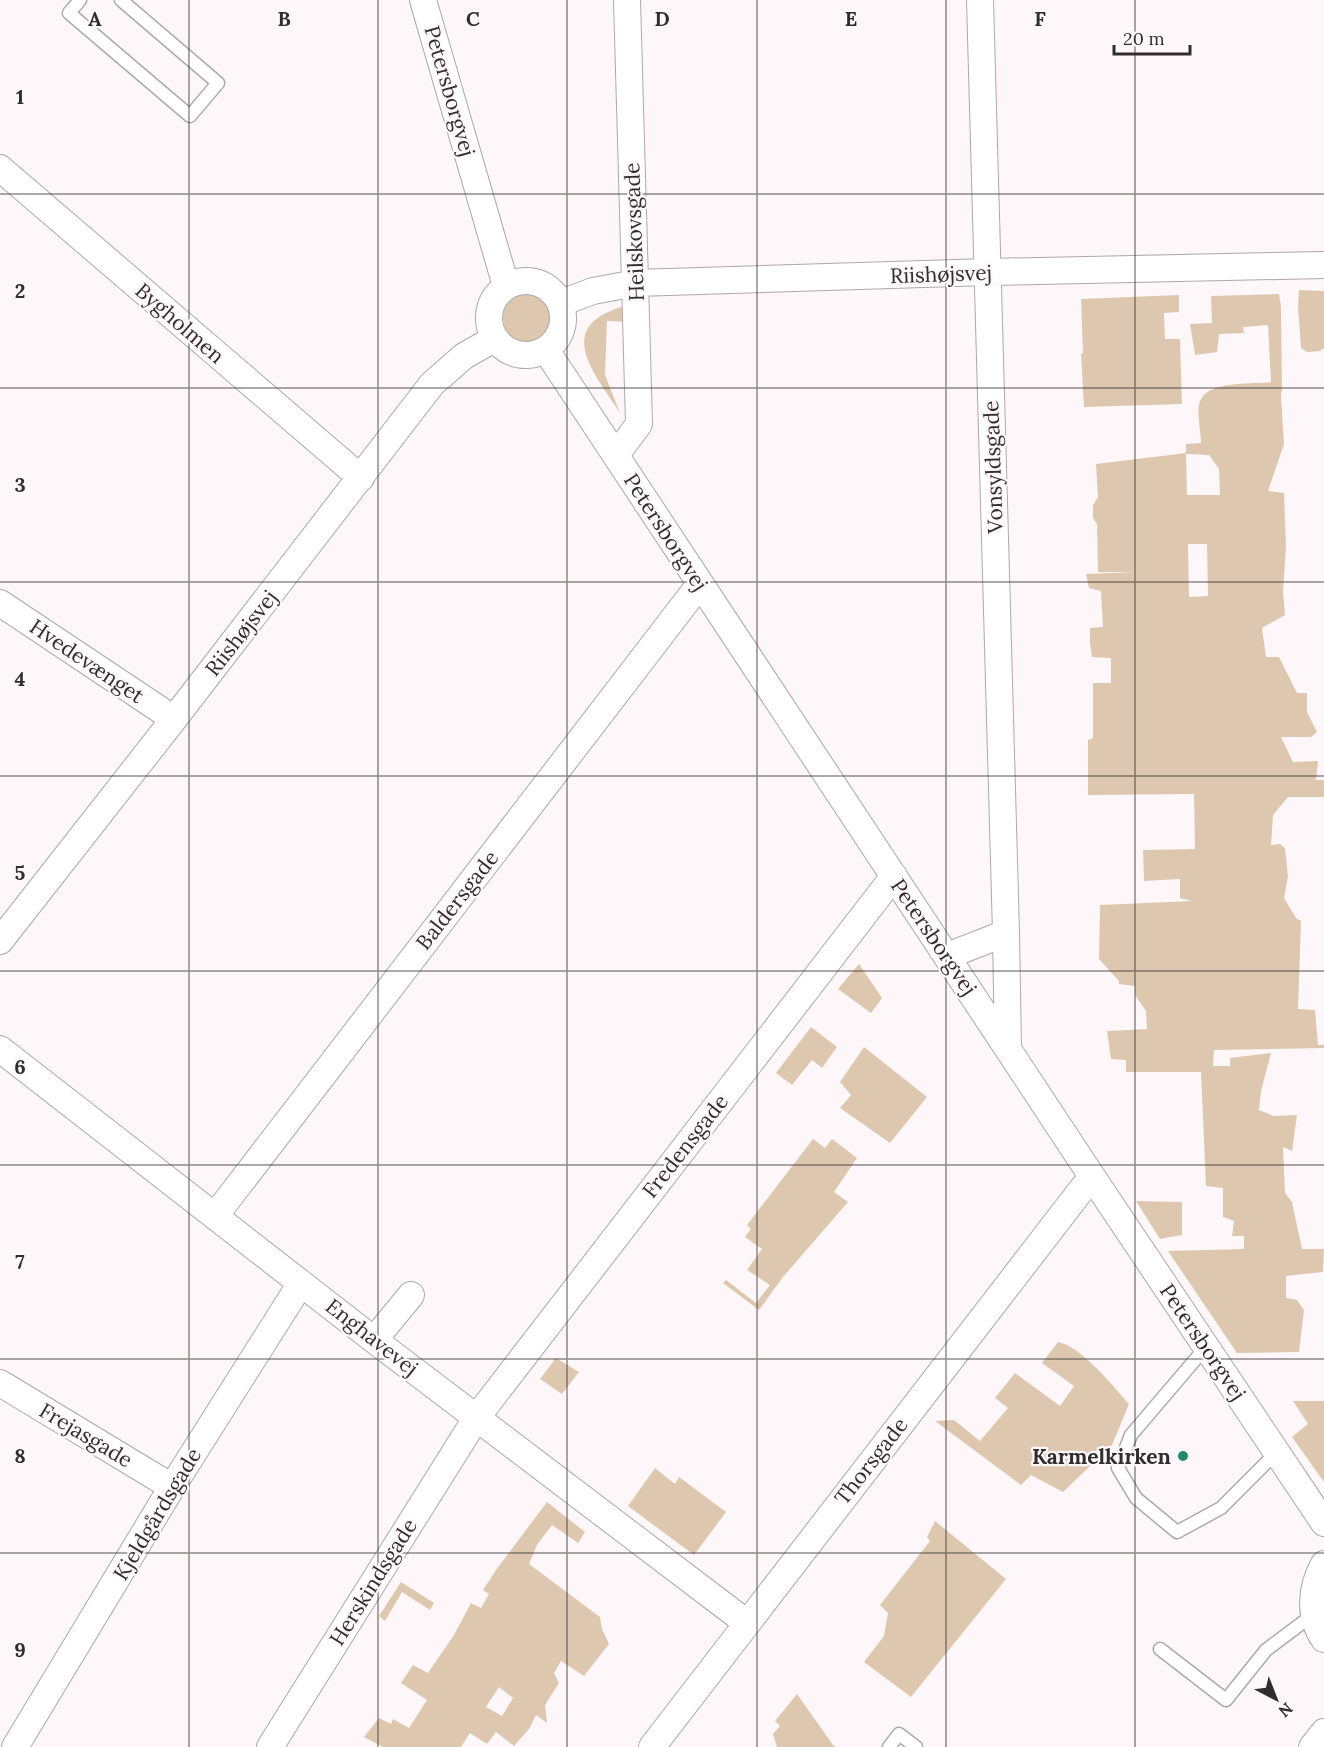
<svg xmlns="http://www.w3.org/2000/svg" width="1324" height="1747" font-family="Lora,serif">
  <rect width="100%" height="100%" fill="#fef7f9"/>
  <path fill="#dec7af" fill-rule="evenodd" d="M 1299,290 L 1324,291 L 1324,349 L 1321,349 L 1321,351 L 1307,352 L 1301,348 L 1298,307 Z
    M503 318a24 24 0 1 1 48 0a24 24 0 1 1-48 0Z
    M 1279,294 L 1281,307 L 1282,389 L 1281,396 L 1284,444 L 1268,491 L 1284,493 L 1286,546 L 1283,592 L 1285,615 L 1262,628 L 1266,657 L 1279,657 L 1297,693 L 1307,693 L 1307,712 L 1317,732 L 1311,737 L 1281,737 L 1293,762 L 1318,761 L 1316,780 L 1324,780 L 1324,797 L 1288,797 L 1273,815 L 1271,845 L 1280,844 L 1285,848 L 1288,876 L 1284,898 L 1296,918 L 1301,921 L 1298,1009 L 1315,1010 L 1318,1045 L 1324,1045 L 1324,1048 L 1214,1050 L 1213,1066 L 1230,1066 L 1230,1058 L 1271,1053 L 1261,1091 L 1259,1110 L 1274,1116 L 1297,1115 L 1292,1151 L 1283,1147 L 1285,1193 L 1292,1202 L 1302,1249 L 1324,1249 L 1323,1272 L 1286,1276 L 1286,1298 L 1297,1300 L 1304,1310 L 1299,1352 L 1237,1353 L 1168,1251 L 1244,1249 L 1244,1236 L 1232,1236 L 1234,1221 L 1223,1217 L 1223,1188 L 1206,1186 L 1201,1072 L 1126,1072 L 1126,1060 L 1111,1059 L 1107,1031 L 1147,1029 L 1146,1011 L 1135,995 L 1135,986 L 1119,984 L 1119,981 L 1099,959 L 1100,905 L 1192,901 L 1180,898 L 1180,879 L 1144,881 L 1143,850 L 1195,849 L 1194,794 L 1088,795 L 1088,740 L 1093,738 L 1093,683 L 1111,683 L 1111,658 L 1092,657 L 1090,643 L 1090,628 L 1103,627 L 1101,591 L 1089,588 L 1086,574 L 1136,572 L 1098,572 L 1097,524 L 1093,518 L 1093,505 L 1098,497 L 1096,464 L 1186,453 L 1186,444 L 1201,443 C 1201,433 1197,415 1199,405 C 1204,379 1252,385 1271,382 L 1268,325 L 1243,327 L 1244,333 L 1219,334 L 1217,352 L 1195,355 L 1190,324 L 1212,323 L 1211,296 ZM 1186,454 L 1209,455 L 1219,469 L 1220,495 L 1187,495 ZM 1188,544 L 1207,544 L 1208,596 L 1189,597 Z
    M 1179,295 L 1179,312 L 1164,313 L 1165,339 L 1180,339 L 1182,404 L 1084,407 L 1081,354 L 1083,353 L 1081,299 Z
    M 625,306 L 627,322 L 607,321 L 605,375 L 620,413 C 594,373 552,326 625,306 Z
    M 859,964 L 882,998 L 871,1013 L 838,989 Z
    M 811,1027 L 837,1047 L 822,1068 L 812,1060 L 792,1085 L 776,1073 Z
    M 864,1047 L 927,1097 L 890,1143 L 840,1108 L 851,1095 L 840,1082 Z
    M 813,1139 L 825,1148 L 832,1139 L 857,1158 L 834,1192 L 848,1202 L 783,1277 L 759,1310 L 723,1283 L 726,1280 L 756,1303 L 770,1285 L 747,1270 L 762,1249 L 745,1237 L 751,1229 L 747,1225 Z
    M 1136,1201 L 1182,1202 L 1182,1235 L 1160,1239 Z
    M 1058,1342 C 1081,1346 1113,1386 1129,1404 L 1112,1445 L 1063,1492 L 1031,1475 L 1021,1485 L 935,1421 L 954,1420 L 980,1441 L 1008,1408 L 995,1398 L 1015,1373 L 1060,1406 L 1074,1386 L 1042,1363 Z
    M 556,1358 L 579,1372 L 562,1394 L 540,1379 Z
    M 1293,1401 L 1324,1401 L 1324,1482 L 1292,1437 L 1308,1424 Z
    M 655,1468 L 675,1484 L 679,1477 L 726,1512 L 694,1555 L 628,1506 Z
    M 547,1502 L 585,1532 L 578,1543 L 552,1525 L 537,1545 L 529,1564 L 600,1617 L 602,1629 L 609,1644 L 584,1676 L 561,1661 L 554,1673 L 559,1683 L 545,1705 L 547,1723 L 536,1715 L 529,1729 L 514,1746 L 496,1732 L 487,1744 L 470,1733 L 461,1747 L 383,1747 L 364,1737 L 379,1718 L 391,1724 L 393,1719 L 409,1728 L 427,1700 L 401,1683 L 413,1665 L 428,1673 L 454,1635 L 471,1603 L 481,1608 L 489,1594 L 483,1590 L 496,1570 ZM 499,1687 L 513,1698 L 502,1716 L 486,1707 Z
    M 935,1521 L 1006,1579 L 911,1697 L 864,1662 L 884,1636 L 888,1613 L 880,1605 L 930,1541 L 927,1537 Z
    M 401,1582 L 434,1603 L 430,1610 L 402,1592 L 385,1621 L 379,1616 Z
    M 797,1694 L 833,1745 L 836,1747 L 777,1747 L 773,1734 L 780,1726 L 775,1721 Z"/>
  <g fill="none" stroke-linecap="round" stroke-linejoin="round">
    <defs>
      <path id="lane" d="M 80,0 L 69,13 L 190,116 L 218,83 L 121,0
        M 1206,1347 L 1131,1435 L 1118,1468 L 1136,1498 L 1177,1532 L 1221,1508 L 1277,1452
        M 1160,1649 L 1226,1700 L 1266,1650 L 1314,1614
        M 889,1747 L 899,1734 L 916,1747"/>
      <path id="street" d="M 423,0 L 506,286
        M 0,168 L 361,478
        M489 318a37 37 0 1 1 74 0a37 37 0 1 1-74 0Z
        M 561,303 L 593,291 L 636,283 L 988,272 L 1324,265
        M 546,350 L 1093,1178 L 1324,1523
        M 616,455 L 639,424 L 627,0
        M 0,603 L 174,719
        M 1006,933 L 1008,1049
        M 0,941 L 174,719 L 432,384 L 464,356 L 494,339
        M 947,956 L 1006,933 L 980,0
        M 0,1049 L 374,1340 L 747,1623
        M 215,1216 L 700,584
        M 374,1340 L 411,1295
        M 0,1383 L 172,1487
        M 1324,1564 C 1311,1587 1308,1616 1324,1639
        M 15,1747 L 172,1487 L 301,1283
        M 270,1747 L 477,1417 L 894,876
        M 652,1747 L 1082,1189 L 1093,1178
        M 1312,1747 L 1324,1732"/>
    </defs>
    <use href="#lane" stroke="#afa7a9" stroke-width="15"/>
    <use href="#street" stroke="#afa7a9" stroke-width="28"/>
    <use href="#lane" stroke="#fff" stroke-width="12"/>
    <use href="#street" stroke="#fff" stroke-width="26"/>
  </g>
  <path fill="none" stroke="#312d2e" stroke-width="1.5" stroke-opacity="0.55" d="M 189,0 L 189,1747M 378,0 L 378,1747M 567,0 L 567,1747M 757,0 L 757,1747M 946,0 L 946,1747M 1135,0 L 1135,1747M 0,194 L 1324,194M 0,388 L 1324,388M 0,582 L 1324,582M 0,776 L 1324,776M 0,971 L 1324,971M 0,1165 L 1324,1165M 0,1359 L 1324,1359M 0,1553 L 1324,1553"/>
  <circle fill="#1f8b69" stroke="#fef7f9" stroke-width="2" cx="1183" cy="1456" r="6"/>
  <g text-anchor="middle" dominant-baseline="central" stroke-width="4.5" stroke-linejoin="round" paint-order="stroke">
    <g font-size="21" fill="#312d2e" stroke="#fef7f9">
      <text transform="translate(450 91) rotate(74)">Petersborgvej</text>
      <text transform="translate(634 232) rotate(-92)">Heilskovsgade</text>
      <text transform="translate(941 274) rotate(-2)">Riishøjsvej</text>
      <text transform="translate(180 323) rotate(41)">Bygholmen</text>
      <text transform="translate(993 467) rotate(-92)">Vonsyldsgade</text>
      <text transform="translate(666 532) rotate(57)">Petersborgvej</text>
      <text transform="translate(241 633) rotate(-52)">Riishøjsvej</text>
      <text transform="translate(87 661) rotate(34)">Hvedevænget</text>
      <text transform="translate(457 900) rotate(-52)">Baldersgade</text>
      <text transform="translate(934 937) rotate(56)">Petersborgvej</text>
      <text transform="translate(685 1146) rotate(-52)">Fredensgade</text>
      <text transform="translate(372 1337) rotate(38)">Enghavevej</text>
      <text transform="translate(1203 1342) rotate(56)">Petersborgvej</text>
      <text transform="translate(86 1435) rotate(31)">Frejasgade</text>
      <text transform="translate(871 1461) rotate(-52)">Thorsgade</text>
      <text transform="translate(157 1514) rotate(-59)">Kjeldgårdsgade</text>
      <text transform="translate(373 1582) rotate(-58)">Herskindsgade</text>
    </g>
    <g font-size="21" font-weight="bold" fill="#312d2e" stroke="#fef7f9" text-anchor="end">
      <text x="1171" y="1456">Karmelkirken</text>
    </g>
  </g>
  <g font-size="20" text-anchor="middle" font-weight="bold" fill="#312d2e" stroke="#fef7f9" stroke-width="4.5" stroke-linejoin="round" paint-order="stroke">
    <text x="95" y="26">A</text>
    <text x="284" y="26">B</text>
    <text x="473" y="26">C</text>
    <text x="662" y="26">D</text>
    <text x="851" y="26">E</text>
    <text x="1040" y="26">F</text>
    <text x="20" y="104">1</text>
    <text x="20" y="298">2</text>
    <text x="20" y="492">3</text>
    <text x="20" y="686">4</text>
    <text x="20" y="880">5</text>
    <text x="20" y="1074">6</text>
    <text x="20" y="1269">7</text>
    <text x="20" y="1463">8</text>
    <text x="20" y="1657">9</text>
  </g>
  <g transform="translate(1276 1699) rotate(138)" stroke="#fef7f9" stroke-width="4.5" paint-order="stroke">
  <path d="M0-4.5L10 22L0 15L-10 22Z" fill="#312d2e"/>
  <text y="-9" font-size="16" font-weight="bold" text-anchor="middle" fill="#312d2e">N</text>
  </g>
  <path d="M1114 45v9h76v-9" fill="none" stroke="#312d2e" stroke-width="3"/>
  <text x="1123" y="45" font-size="18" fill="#312d2e" stroke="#fef7f9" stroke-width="4.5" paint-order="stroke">20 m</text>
</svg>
